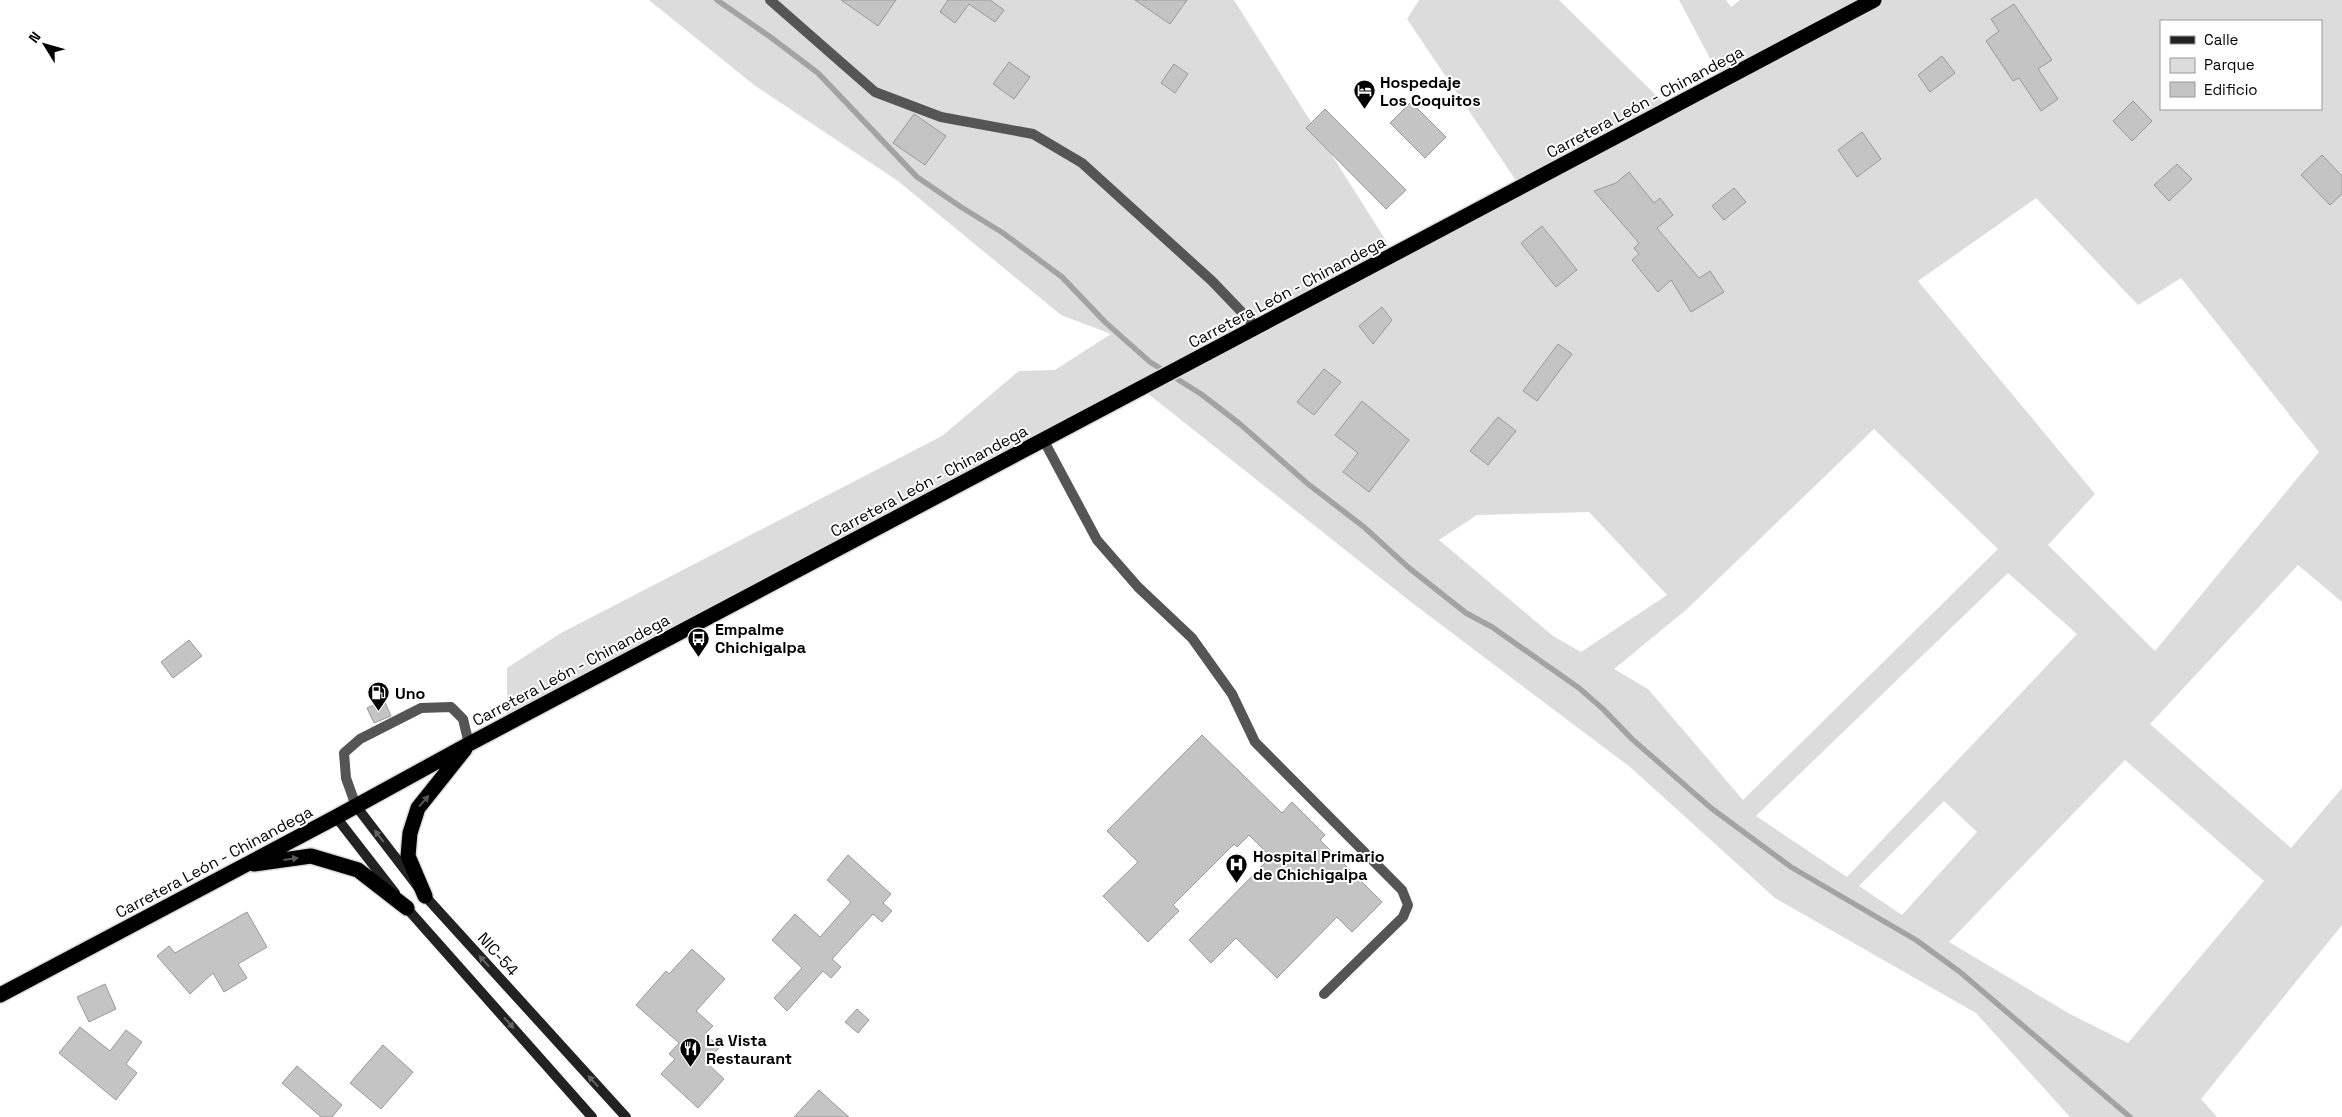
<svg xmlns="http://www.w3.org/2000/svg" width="2342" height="1117" font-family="'Space Grotesk',sans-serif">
  <rect width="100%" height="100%" fill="#fff"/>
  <path fill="#dcdcdc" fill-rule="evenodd" d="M 649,0 L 1234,0 L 1395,255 L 1521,188 L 1407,19 L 1419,0 L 1559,0 L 1670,109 L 1722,81 L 1679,0 L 1726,0 L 1731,7 L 1740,0 L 2342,0 L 2342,602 L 2298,565 L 2150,724 L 2291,848 L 2342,788 L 2342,925 L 2201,1099 L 2217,1117 L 2070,1117 L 1976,1013 L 1775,898 L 1630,767 L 1411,602 L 1142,389 L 507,724 L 507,668 L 561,633 L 942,436 L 1019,371 L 1055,370 L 1111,334 L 1061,315 L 898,181 L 754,85 ZM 2161,21 L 2321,21 L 2321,109 L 2161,109 ZM 2036,198 L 2138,305 L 2181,278 L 2319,452 L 2155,651 L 2048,545 L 2095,494 L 1918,281 ZM 1874,429 L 1998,549 L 1743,800 L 1648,689 L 1614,669 L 1686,610 ZM 1589,512 L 1667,595 L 1581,652 L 1553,636 L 1439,540 L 1477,515 ZM 2008,573 L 2077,634 L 1847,877 L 1756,816 ZM 2125,760 L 2264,881 L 2128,1043 L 2070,1014 L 1949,942 ZM 1944,801 L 1977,832 L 1902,915 L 1859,886 Z"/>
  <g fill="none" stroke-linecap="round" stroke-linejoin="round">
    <path stroke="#a3a3a3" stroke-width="5.5" d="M 717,0 L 769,36 L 818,73 L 917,177 L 961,207 L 1003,233 L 1062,277 L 1105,322 L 1150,362 L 1201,394 L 1240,424 L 1308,484 L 1364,527 L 1409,568 L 1466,613 L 1492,627 L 1579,688 L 1603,709 L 1632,739 L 1711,808 L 1791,867 L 1916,940 L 1960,972 L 2130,1117"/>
  </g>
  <path fill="#c4c4c4" stroke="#999" d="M 841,0 L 896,0 L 878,26 Z
    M 948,0 L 990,0 L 1004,10 L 995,22 L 969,4 L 955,23 L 940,12 Z
    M 1135,0 L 1187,0 L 1170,24 Z
    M 2014,4 L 2052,60 L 2038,69 L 2058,99 L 2041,111 L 2019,78 L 2013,81 L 1986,41 L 1999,31 L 1991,19 Z
    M 1942,56 L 1955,73 L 1930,92 L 1918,75 Z
    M 1009,62 L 1030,77 L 1014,99 L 993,84 Z
    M 1174,64 L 1188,74 L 1175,93 L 1161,83 Z
    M 2133,101 L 2152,121 L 2132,141 L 2113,121 Z
    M 1411,102 L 1446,137 L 1425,158 L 1390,123 Z
    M 1325,109 L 1406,190 L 1386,209 L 1306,128 Z
    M 914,114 L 946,136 L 925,165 L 893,143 Z
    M 1862,132 L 1881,159 L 1857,177 L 1838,150 Z
    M 2322,155 L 2342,176 L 2342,194 L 2330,205 L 2301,175 Z
    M 2177,164 L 2192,179 L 2169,201 L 2154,185 Z
    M 1629,172 L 1654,203 L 1660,198 L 1673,215 L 1657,228 L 1699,278 L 1710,271 L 1724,292 L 1691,312 L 1671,280 L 1658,292 L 1632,260 L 1639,254 L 1634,248 L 1639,243 L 1594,191 L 1616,183 Z
    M 1734,188 L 1746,202 L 1724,220 L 1712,206 Z
    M 1542,226 L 1577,270 L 1556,287 L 1521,243 Z
    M 1382,307 L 1392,320 L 1373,344 L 1359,326 Z
    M 1558,344 L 1572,354 L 1537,401 L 1523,391 Z
    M 1324,369 L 1341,382 L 1314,415 L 1297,402 Z
    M 1362,401 L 1409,440 L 1369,492 L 1343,472 L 1358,453 L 1335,435 Z
    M 1498,417 L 1516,431 L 1488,465 L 1470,451 Z
    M 189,640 L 202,656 L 173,678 L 161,662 Z
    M 384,700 L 391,716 L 374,723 L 367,708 Z
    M 1202,735 L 1282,813 L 1292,802 L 1325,835 L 1320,840 L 1382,902 L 1352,932 L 1337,917 L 1277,978 L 1236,938 L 1211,963 L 1189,940 L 1271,857 L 1249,835 L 1237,847 L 1234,844 L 1173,905 L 1179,911 L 1148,942 L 1103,896 L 1138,862 L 1107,831 Z
    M 848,855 L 891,894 L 883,903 L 892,911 L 882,922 L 873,914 L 832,959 L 841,967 L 831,978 L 823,971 L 787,1011 L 774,998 L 802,968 L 772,940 L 795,914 L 820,937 L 827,929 L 851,902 L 827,880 Z
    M 247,912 L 267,947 L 238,964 L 247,978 L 224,992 L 213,973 L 190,994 L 157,956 L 169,946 L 175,953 Z
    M 692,949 L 725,979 L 696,1011 L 713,1026 L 705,1034 L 720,1047 L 706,1062 L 724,1079 L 698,1108 L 661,1074 L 675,1059 L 669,1054 L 679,1043 L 636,1005 L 666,971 L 669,974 Z
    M 105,984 L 116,1009 L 89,1022 L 77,997 Z
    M 857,1009 L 869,1020 L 858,1033 L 845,1022 Z
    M 80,1027 L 110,1051 L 126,1030 L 142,1042 L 126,1064 L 137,1073 L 116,1100 L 59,1053 Z
    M 383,1045 L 413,1072 L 381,1109 L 350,1083 Z
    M 297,1066 L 342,1105 L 332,1117 L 321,1117 L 282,1083 Z
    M 819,1090 L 832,1102 L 849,1117 L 794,1117 Z"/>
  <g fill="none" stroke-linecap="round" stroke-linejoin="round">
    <defs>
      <path id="highway" d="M 254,864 L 311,856 L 358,870 L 407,908
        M 425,896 L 408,856 L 410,833 L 418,808 L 465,749
        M 0,995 L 336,817 L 469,744 L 1874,0"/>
    </defs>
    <use href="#highway" stroke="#dbdbdb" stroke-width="18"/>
    <path stroke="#555" stroke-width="10" d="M 1044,441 L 1097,540 L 1138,587 L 1192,638 L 1232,694 L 1255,742 L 1402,890 L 1408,905 L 1403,917 L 1324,994
      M 356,806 L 346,778 L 344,753 L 360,739 L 421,708 L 451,707 L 463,719 L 469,744"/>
    <path stroke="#555" stroke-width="10" d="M 770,0 L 875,92 L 941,117 L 1033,134 L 1082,163 L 1212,281 L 1257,328"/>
    <path stroke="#222" stroke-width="10" d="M 356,806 L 425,896 L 626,1117
      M 336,817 L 395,893
      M 404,905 L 592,1117"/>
    <use href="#highway" stroke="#000" stroke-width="15"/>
  </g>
  <defs><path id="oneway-solid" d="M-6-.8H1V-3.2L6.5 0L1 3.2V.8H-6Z" transform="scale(1.25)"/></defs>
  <g fill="#595959">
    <use href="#oneway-solid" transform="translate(424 801) rotate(-49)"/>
    <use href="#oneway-solid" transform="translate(291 859) rotate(-8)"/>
  </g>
  <g fill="#646464">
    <use href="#oneway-solid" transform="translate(379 836) rotate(-128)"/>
    <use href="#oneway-solid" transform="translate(484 961) rotate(-132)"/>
    <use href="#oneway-solid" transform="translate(509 1023) rotate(48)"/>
    <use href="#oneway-solid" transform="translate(593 1081) rotate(-132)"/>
  </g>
  <defs>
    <symbol id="hotel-pin" viewBox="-11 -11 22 30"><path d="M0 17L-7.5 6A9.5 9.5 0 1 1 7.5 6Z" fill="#000" stroke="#fff"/><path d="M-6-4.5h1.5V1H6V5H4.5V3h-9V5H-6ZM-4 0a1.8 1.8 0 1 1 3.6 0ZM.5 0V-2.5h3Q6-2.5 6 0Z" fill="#fff"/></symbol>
    <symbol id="bus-pin" viewBox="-11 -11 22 30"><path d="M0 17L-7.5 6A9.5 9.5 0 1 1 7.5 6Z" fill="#000" stroke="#fff"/><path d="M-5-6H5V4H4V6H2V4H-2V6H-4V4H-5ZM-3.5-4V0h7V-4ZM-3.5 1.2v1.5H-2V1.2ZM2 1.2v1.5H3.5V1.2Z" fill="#fff"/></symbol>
    <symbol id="fuel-pin" viewBox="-11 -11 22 30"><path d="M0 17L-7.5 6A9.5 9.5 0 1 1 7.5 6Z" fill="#000" stroke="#fff"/><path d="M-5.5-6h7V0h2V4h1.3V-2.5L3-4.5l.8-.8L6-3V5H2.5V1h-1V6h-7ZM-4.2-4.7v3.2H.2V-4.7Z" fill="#fff"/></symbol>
    <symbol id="hospital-pin" viewBox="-11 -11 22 30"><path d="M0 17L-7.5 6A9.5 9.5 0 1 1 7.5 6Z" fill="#000" stroke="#fff"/><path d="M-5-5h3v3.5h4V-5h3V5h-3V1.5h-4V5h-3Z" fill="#fff"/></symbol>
    <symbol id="restaurant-pin" viewBox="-11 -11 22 30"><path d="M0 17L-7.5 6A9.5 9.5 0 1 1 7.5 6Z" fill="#000" stroke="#fff"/><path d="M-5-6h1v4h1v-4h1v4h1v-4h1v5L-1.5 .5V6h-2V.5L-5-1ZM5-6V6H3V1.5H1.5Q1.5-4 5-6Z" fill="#fff"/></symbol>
  </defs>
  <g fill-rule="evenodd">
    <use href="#hotel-pin" x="1352" y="78" width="25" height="34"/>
    <use href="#bus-pin" x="686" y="626" width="25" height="34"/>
    <use href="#fuel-pin" x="366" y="680" width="25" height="34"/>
    <use href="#hospital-pin" x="1224" y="852" width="25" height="34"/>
    <use href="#restaurant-pin" x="678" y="1036" width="25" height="34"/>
  </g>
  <g text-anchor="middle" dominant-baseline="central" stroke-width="4" stroke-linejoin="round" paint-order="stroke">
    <g font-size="16" font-weight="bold" fill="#000" stroke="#fff" text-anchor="start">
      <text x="1380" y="82">Hospedaje<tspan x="1380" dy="18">Los Coquitos</tspan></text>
      <text x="715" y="629">Empalme<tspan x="715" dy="18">Chichigalpa</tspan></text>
      <text x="395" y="693">Uno</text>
      <text x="1253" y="856">Hospital Primario<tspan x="1253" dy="18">de Chichigalpa</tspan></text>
      <text x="706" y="1040">La Vista<tspan x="706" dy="18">Restaurant</tspan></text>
    </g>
    <g font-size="16" fill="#000" stroke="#fff">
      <text transform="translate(1645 102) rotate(-28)">Carretera León - Chinandega</text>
      <text transform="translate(1287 292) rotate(-28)">Carretera León - Chinandega</text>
      <text transform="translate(929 481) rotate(-28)">Carretera León - Chinandega</text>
      <text transform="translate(571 670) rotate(-28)">Carretera León - Chinandega</text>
      <text transform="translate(214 862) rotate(-28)">Carretera León - Chinandega</text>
      <text transform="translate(498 954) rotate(48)">NIC-54</text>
    </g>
  </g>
  <rect x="2160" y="20" width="162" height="90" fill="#ffffff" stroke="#999999"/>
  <rect x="2170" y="36" width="25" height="8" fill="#222222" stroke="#999999"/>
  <text x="2204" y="45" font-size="15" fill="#000000">Calle</text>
  <rect x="2170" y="58" width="25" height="15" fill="#dcdcdc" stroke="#999999"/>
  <text x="2204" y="70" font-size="15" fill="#000000">Parque</text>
  <rect x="2170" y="82" width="25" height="15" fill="#c4c4c4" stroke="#999999"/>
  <text x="2204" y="95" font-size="15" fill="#000000">Edificio</text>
  <g transform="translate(45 45) rotate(307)" stroke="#ffffff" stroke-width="4" paint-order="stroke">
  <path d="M0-4L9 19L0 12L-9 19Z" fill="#000000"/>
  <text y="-8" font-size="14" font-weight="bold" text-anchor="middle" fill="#000000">N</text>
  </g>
</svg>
